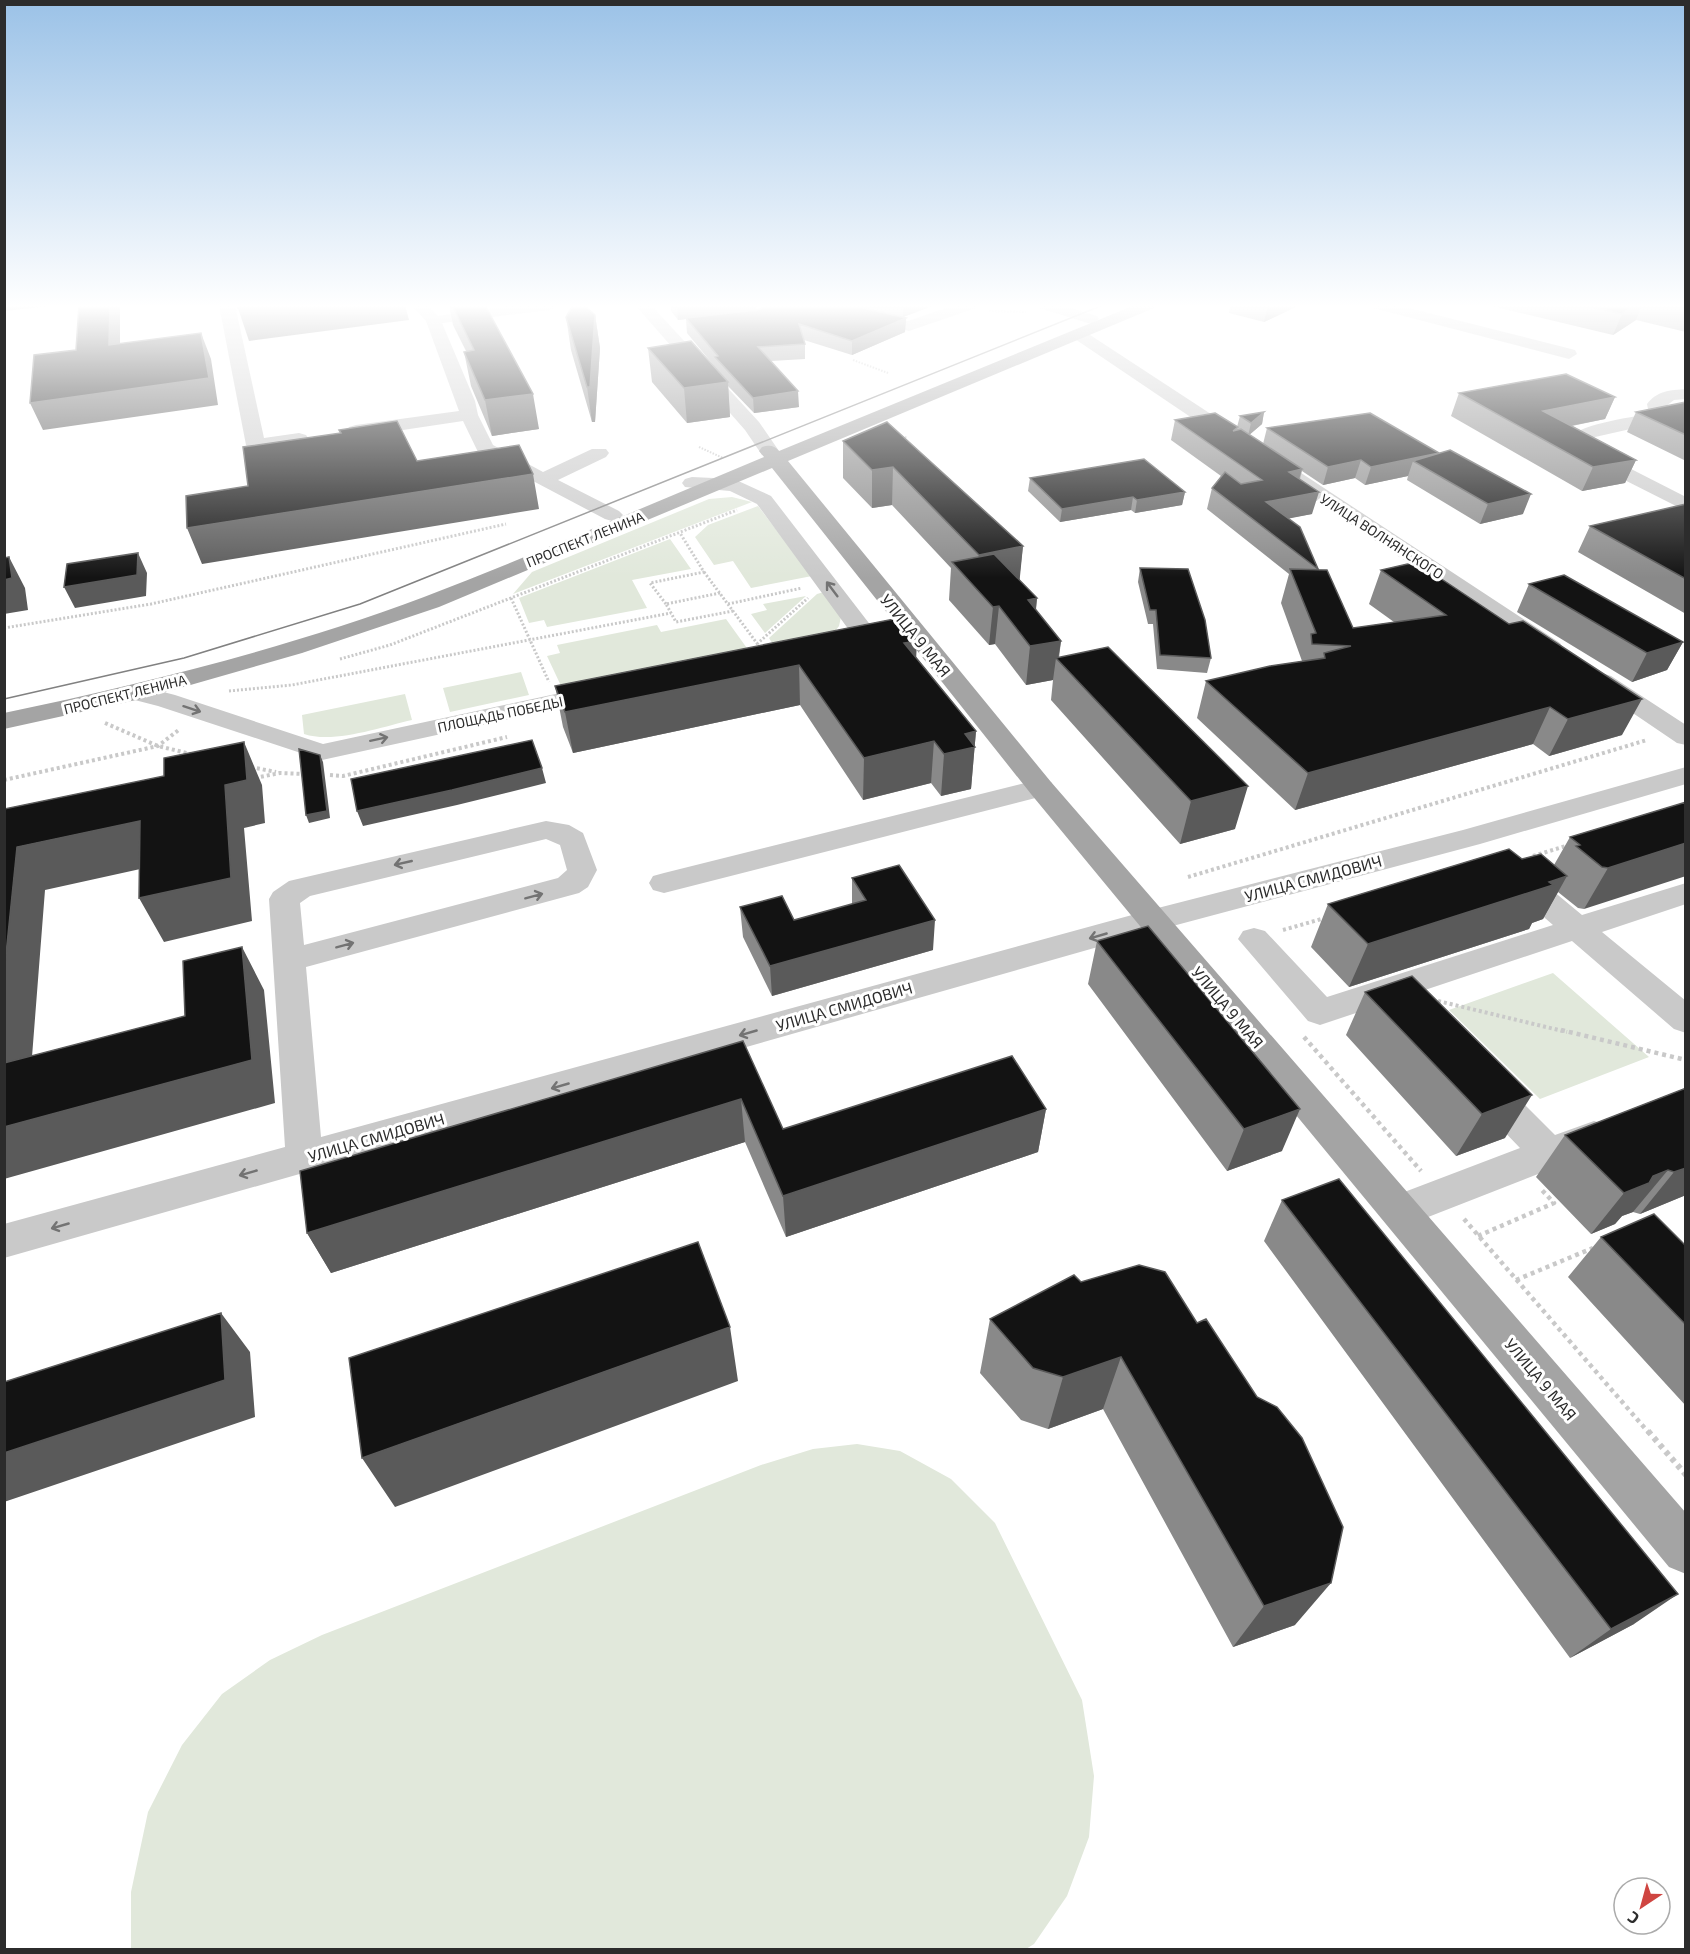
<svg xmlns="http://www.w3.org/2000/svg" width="1690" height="1954" font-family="'Exo 2',sans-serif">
  <rect width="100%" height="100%" fill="#fff"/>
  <path fill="#e1e8db" d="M 732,497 L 752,502 L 513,594 L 532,572 L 709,499 Z
    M 758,506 L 812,576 L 751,588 L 733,561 L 714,565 L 695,537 L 708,525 Z
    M 670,539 L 691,569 L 632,580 L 647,608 L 547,627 L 544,620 L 529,623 L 519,598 Z
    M 824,592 L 841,617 L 839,626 L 833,634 L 774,646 L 769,638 L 817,594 Z
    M 806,596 L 765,633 L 751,614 L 767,610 L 763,604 Z
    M 726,619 L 749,651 L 562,688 L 547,656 L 560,653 L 557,645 L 657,625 L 661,632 Z
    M 521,672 L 529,695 L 450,712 L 443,688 Z
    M 405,694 L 412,720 C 381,727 334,744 304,734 L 302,715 Z
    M 1553,973 L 1649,1057 L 1540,1099 L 1449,1010 Z
    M 857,1444 L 900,1451 L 951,1479 L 995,1523 L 1082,1700 L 1094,1776 L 1089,1837 L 1067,1896 L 1034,1944 L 1026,1949 L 131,1949 L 131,1892 L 148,1812 L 182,1745 L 222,1694 L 270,1660 L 322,1635 L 761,1465 L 813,1449 Z"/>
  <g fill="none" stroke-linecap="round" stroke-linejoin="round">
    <path stroke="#c9c9c9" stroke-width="2" stroke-dasharray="1.5 1.5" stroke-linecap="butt" d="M 989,311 L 1026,312
      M 853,360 L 888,373
      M 899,438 L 908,437
      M 699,447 L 723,458"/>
    <path stroke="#c9c9c9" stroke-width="3" stroke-dasharray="2 2" stroke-linecap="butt" d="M 704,572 L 759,646
      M 720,593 L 666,604 L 676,622 L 733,611
      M 511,598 L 549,682
      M 666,604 L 650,583 L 704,572 L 680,533
      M 728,604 L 802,588
      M 4,628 L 151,604 L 506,524
      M 757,644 L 808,598
      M 340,659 L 390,645 L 737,510
      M 229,691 L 292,685 L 671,613"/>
    <path stroke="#c9c9c9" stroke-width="4" stroke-dasharray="3 3" stroke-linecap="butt" d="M 105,723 L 158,746 L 191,754
      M 251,767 L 276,772
      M 330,775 L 343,776 L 507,737
      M 255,778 L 280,773 L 304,774
      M 4,780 L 158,746 L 180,729
      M 1533,856 L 1569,845
      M 1188,877 L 1647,740
      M 1283,930 L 1325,918
      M 1438,1001 L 1567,1032"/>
    <path stroke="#c9c9c9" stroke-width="4.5" stroke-dasharray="4 4" stroke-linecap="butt" d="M 1561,1030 L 1686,1060
      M 1304,1037 L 1421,1171
      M 1464,1219 L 1649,1433
      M 1478,1236 L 1554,1203 L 1540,1188
      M 1516,1280 L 1593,1248"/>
    <path stroke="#c9c9c9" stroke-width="6" stroke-dasharray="4.5 4.5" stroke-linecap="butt" d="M 1648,1431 L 1686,1475"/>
    <path fill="#c9c9c9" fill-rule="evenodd" d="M 219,305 L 235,305 L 264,438 L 299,433 L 306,435 L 309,439 L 306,443 L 256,451 L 249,449 L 246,445 Z
      M 411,305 L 427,305 L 438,316 L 516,305 L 558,305 L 550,310 L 442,323 L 475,401 L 478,415 L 493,445 L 543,472 L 592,449 L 606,449 L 609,453 L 606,457 L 558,480 L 619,511 L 623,515 L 619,519 L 612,521 L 605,519 L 478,452 L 463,421 L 356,437 L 349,435 L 347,431 L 349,427 L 356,425 L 459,411 L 426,321 Z
      M 635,305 L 651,305 L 759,422 L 779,451 L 776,455 L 762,455 L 745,430 Z
      M 805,305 L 830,305 L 846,309 L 859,309 L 908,321 L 955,305 L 978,305 L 976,308 L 909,331 L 859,319 L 846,319 L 807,308 Z
      M 1037,305 L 1061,305 L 1097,316 L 1099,319 L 1091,324 L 1039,308 Z
      M 1371,305 L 1397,305 L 1575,350 L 1577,354 L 1569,359 L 1373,308 Z
      M 1078,329 L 1084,331 L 1243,435 L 1246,439 L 1243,443 L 1229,443 L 1072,337 L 1070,334 L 1072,331 Z
      M 1686,389 L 1686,399 L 1674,400 L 1666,406 L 1668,417 L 1666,421 L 1595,437 L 1585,443 L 1586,446 L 1686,497 L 1686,511 L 1571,453 L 1565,441 C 1577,424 1628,418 1649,414 L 1647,404 C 1657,391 1670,390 1686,389 Z
      M 1282,463 L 1289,465 L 1560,643 L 1563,648 L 1560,653 L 1551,655 L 1542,653 L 1275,473 L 1272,469 L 1275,465 Z
      M 692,477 L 734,479 L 771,496 L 875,631 L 878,636 L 875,641 L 866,643 L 857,641 L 757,504 L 730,491 L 685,487 L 682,483 L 685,479 Z
      M 1602,673 L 1611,676 L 1686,725 L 1686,745 L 1677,743 L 1593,686 L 1589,681 L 1593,676 Z
      M 602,684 L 611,687 L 615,692 L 611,697 L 322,760 L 158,706 L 127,698 L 123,693 L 127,688 L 136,685 L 175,695 L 323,744 Z
      M 1686,767 L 1686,784 L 1480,844 L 1154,931 L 4,1258 L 4,1224 L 285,1147 L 269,899 L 273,892 L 289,881 L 546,821 L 569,825 L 583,833 L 597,870 L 588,887 L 579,893 L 306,967 L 321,1137 L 1154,909 L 1463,830 ZM 546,839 L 560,845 L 567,870 L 558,878 L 304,945 L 300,903 L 310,896 Z
      M 1041,779 L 1051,782 L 1055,788 L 1051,794 L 664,893 L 653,890 L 649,883 L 653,876 L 664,873 Z
      M 1518,868 L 1529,871 L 1582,915 L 1686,883 L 1686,904 L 1602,932 L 1686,1001 L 1686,1033 L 1674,1029 L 1572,941 L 1320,1025 L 1308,1021 L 1238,939 L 1243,931 L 1254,928 L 1265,931 L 1327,997 L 1553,925 L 1507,885 L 1503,878 L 1507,871 Z
      M 1485,1074 L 1498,1078 L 1555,1135 L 1594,1121 L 1607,1125 L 1613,1136 L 1607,1147 L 1400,1228 L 1386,1223 L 1380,1211 L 1386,1199 L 1520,1148 L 1472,1098 L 1467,1088 L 1472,1078 Z"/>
    <path fill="#a4a4a4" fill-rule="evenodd" d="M 1135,305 L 1156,305 L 1154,308 L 788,461 L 1051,782 L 1686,1513 L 1686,1574 L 1669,1567 L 1031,794 L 772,468 L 439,607 L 302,653 L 145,698 L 4,729 L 4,713 C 146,683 288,648 424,597 C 538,553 651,504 764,457 L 759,451 L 762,447 C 769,445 774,445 779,451 Z"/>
    <path stroke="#818181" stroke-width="1.5" d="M 4,699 L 184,658 L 360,604 L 1103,305"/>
  </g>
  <path fill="#898989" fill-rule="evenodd" d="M 449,305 L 485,305 L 539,429 L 492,436 L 471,386 L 464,352 L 466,351 L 453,325 Z
    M 671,305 L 756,305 L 757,310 L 769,305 L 935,305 L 903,317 L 906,318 L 905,332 L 852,355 L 804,340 L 805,344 L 805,359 L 771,361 L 799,407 L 754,413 L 728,386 L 730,417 L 687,423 L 652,382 L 648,348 L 716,368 L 715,367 L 687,333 L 686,319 L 678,320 L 671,311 ZM 839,305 L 860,307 L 845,307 Z
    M 1230,305 L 1300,305 L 1264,322 L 1229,313 Z
    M 1487,305 L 1686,305 L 1686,332 L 1636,320 L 1613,335 Z
    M 595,315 L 600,348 L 595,422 L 592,422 L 571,350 L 566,317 Z
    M 1459,393 L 1615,397 L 1605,419 L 1572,426 L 1636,460 L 1625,483 L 1582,491 L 1451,416 Z
    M 1686,402 L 1686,461 L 1627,432 L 1636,412 Z
    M 1264,412 L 1262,424 L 1249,435 L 1263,444 L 1267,428 L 1370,413 L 1523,514 L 1480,524 L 1407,480 L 1408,476 L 1365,485 L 1355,478 L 1323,485 L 1302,471 L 1300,479 L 1312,514 L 1289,518 L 1353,628 L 1394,622 L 1369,604 L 1381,570 L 1622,735 L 1549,756 L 1533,744 L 1295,810 L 1197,718 L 1206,681 L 1302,661 L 1281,603 L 1289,574 L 1207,509 L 1212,488 L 1221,476 L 1171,440 L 1175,420 L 1237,427 L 1240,416 Z
    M 887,422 L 1023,546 L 1019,580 L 1037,598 L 1036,610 L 1061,641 L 1059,658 L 1235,829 L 1180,844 L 1051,700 L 1053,680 L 1026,685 L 995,644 L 989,645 L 949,600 L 951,568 L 892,505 L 872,508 L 843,478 L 843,441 Z
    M 1030,478 L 1185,492 L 1182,505 L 1135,513 L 1131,510 L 1060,522 L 1028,491 Z
    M 1686,504 L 1686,614 L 1578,552 L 1590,526 Z
    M 1140,568 L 1211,658 L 1207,673 L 1157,669 L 1153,624 L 1148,624 L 1138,582 Z
    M 1529,584 L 1683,642 L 1667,670 L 1632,682 L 1517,612 Z
    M 899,618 L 916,657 L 976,731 L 971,789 L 941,796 L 931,783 L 863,800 L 800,705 L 573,753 L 563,727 L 555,686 Z
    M 1686,802 L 1584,909 L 1578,908 L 1558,892 L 1543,919 L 1532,923 L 1529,929 L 1349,987 L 1311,947 L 1328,904 L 1522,859 L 1554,865 L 1570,837 Z
    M 852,878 L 933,950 L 772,996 L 743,937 L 740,907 L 794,920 L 852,904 Z
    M 1097,941 L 1282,1151 L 1227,1171 L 1088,984 Z
    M 1365,992 L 1505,1138 L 1456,1156 L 1346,1035 Z
    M 743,1041 L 783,1129 L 1046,1109 L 1038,1152 L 786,1237 L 745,1142 L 331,1273 L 307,1233 Z
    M 1686,1088 L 1686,1195 L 1640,1214 L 1633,1212 L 1622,1216 L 1615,1224 L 1591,1234 L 1536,1177 L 1565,1135 Z
    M 1282,1200 L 1634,1624 L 1570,1658 L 1264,1241 Z
    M 1601,1237 L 1686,1246 L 1686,1406 L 1568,1277 Z
    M 1074,1275 L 1295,1625 L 1233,1647 L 1103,1409 L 1048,1429 L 1021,1420 L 980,1373 L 990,1319 Z"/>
  <path fill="#5a5a5a" d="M 4,305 L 60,305 L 4,311 Z
    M 110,305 L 120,305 L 120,372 L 109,345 Z
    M 240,305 L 405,305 L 409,320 L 249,341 L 238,308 Z
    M 677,305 L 756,305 L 757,310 L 678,320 Z
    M 903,305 L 935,305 L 903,317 Z
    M 1268,305 L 1300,305 L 1264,322 Z
    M 1636,305 L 1642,305 L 1636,320 L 1613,335 L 1622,314 Z
    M 595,315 L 600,348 L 595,422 L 592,422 L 587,387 Z
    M 906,318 L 905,332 L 852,355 L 852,341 Z
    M 201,333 L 211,359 L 218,405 L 43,430 L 30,403 Z
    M 728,382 L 730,417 L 687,423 L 684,388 Z
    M 798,391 L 799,407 L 754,413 L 753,398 Z
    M 533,394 L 539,429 L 492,436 L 485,400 Z
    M 1615,397 L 1605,419 L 1534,433 L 1543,411 Z
    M 1264,412 L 1262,424 L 1248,436 L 1251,423 Z
    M 1439,453 L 1413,461 L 1408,476 L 1365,485 L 1371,467 Z
    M 1361,460 L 1355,478 L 1323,485 L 1328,467 Z
    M 1636,460 L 1625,483 L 1582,491 L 1593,467 Z
    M 893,467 L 892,505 L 872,508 L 872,470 Z
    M 1302,469 L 1296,490 L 1289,472 Z
    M 533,474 L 539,509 L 202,564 L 187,528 Z
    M 1185,492 L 1182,505 L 1135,513 L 1137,500 Z
    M 1319,492 L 1312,514 L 1261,524 L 1266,502 Z
    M 1531,494 L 1523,514 L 1480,524 L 1488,504 Z
    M 1133,497 L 1131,510 L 1060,522 L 1062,509 Z
    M 1023,546 L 1019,586 L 976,589 L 979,555 Z
    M 138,553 L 147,573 L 146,596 L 75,608 L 64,587 Z
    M 9,557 L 25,588 L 28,610 L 4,614 L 4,580 Z
    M 1037,598 L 1033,636 L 1023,638 L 1028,600 Z
    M 999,606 L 995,644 L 989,645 L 993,607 Z
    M 917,641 L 915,681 L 904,643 Z
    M 1061,641 L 1058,660 L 1056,658 L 1053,680 L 1026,685 L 1030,646 Z
    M 1683,642 L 1667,670 L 1632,682 L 1647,653 Z
    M 799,665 L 800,705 L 573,753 L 565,712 Z
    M 1642,699 L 1622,735 L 1549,756 L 1568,719 Z
    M 1550,707 L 1533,744 L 1295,810 L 1308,773 Z
    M 976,731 L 971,789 L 941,796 L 944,754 L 965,734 Z
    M 934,741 L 931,783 L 863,800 L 864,758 Z
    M 244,742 L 262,785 L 265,823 L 244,828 L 252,921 L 164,942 L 139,898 L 225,785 Z
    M 320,755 L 323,762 L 330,818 L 309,823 L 306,815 Z
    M 542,768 L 546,783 L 457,805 L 363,826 L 357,811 Z
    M 1248,786 L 1235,829 L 1180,844 L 1191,801 Z
    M 140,821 L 163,864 L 45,890 L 28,1108 L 4,1077 L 4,974 L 17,847 Z
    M 1686,843 L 1686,876 L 1584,909 L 1608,868 Z
    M 1567,876 L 1543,919 L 1532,923 L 1529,929 L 1349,987 L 1368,944 Z
    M 935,920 L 933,950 L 772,996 L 770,966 Z
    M 242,947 L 264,990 L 275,1103 L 4,1179 L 4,1127 L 252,1060 Z
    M 1532,1095 L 1505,1138 L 1456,1156 L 1482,1114 Z
    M 741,1099 L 745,1142 L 331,1273 L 307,1233 Z
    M 1046,1109 L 1038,1152 L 786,1237 L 783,1196 Z
    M 1300,1109 L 1282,1151 L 1227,1171 L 1244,1129 Z
    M 1686,1168 L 1686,1195 L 1640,1214 L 1674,1172 Z
    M 1668,1170 L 1633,1212 L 1622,1216 L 1615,1224 L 1591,1234 L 1624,1193 L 1653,1176 Z
    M 221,1313 L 250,1352 L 255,1417 L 4,1502 L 4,1453 Z
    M 730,1327 L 738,1381 L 395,1507 L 362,1458 Z
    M 1121,1357 L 1103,1409 L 1048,1429 L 1063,1377 Z
    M 1331,1583 L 1295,1625 L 1233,1647 L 1264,1606 Z
    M 1678,1594 L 1634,1624 L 1570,1658 L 1611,1629 Z"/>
  <path fill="#131313" stroke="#5a5a5a" stroke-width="1.5" d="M 79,305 L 110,305 L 109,345 L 201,333 L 209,378 L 30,403 L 34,355 L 76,350 Z
    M 238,305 L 263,305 L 238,308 Z
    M 452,305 L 485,305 L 533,394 L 485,400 L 464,352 L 474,350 Z
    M 573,305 L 584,305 L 595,315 L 590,387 L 587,387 L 566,317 Z
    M 769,305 L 838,305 L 845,307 L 859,307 L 906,318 L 852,341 L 799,324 L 805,344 L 758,347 L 798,391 L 753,398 L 715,357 L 718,356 L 686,318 L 757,310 Z
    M 1583,305 L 1636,305 L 1622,314 Z
    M 1670,305 L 1686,305 L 1686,308 Z
    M 691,341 L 728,382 L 684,388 L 648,348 Z
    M 1566,374 L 1615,397 L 1543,411 L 1636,460 L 1593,467 L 1459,393 Z
    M 1686,402 L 1686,435 L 1636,412 Z
    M 1264,412 L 1251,423 L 1240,416 Z
    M 1215,413 L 1238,427 L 1233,431 L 1241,429 L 1302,469 L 1289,472 L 1319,492 L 1266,502 L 1300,527 L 1318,569 L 1212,488 L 1225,472 L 1241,484 L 1262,480 L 1175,420 Z
    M 1370,413 L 1439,453 L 1371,467 L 1361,460 L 1328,467 L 1267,428 Z
    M 397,421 L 417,461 L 519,445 L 533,474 L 187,528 L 186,496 L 248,486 L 243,447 L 341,433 L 339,430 Z
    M 887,422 L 1023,546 L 979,555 L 893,467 L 872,470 L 843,441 Z
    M 1450,450 L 1531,494 L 1488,504 L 1413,461 Z
    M 1144,459 L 1185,492 L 1137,500 L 1133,497 L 1062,509 L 1030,478 Z
    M 1686,504 L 1686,579 L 1590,526 Z
    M 138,553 L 137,575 L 64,587 L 67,564 Z
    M 994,554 L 1037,598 L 1028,600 L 1061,641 L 1030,646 L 999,606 L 993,607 L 952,562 Z
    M 9,557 L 12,578 L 4,580 L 4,558 Z
    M 1416,562 L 1509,624 L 1523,621 L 1642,699 L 1568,719 L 1550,707 L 1308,773 L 1206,681 L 1270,666 L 1325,658 L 1324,653 L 1351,646 L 1312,644 L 1311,634 L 1316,633 L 1290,569 L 1327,570 L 1353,628 L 1446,615 L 1381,570 Z
    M 1140,568 L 1188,569 L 1205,620 L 1211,658 L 1160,655 L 1156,610 L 1150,610 Z
    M 1564,575 L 1683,642 L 1647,653 L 1529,584 Z
    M 899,618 L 917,641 L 904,643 L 976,731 L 965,734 L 975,747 L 944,754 L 934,741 L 864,758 L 799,665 L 565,712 L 555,686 Z
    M 1108,647 L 1248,786 L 1191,801 L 1056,658 Z
    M 532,740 L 542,768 L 452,790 L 357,811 L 351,779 Z
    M 244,742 L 247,780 L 225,785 L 231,878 L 139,898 L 140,821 L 17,847 L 4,974 L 4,809 L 164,776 L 164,758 Z
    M 299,749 L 320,755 L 327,811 L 306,815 Z
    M 1686,802 L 1686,843 L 1608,868 L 1602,867 L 1576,846 L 1580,845 L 1570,837 Z
    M 1509,849 L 1522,859 L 1541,854 L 1567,876 L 1549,882 L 1553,885 L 1368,944 L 1328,904 Z
    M 899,865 L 935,920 L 770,966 L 740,907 L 782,896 L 794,920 L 866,900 L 852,878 Z
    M 1148,926 L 1300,1109 L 1244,1129 L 1097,941 Z
    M 242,947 L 252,1060 L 4,1127 L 4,1063 L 185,1016 L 183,961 Z
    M 1412,976 L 1532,1095 L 1482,1114 L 1365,992 Z
    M 743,1041 L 783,1129 L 1012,1056 L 1046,1109 L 783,1196 L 741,1099 L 307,1233 L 300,1171 Z
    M 1686,1088 L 1686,1168 L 1674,1172 L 1668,1170 L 1653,1176 L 1649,1183 L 1624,1193 L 1565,1135 Z
    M 1339,1179 L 1678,1594 L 1611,1629 L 1282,1200 Z
    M 1654,1214 L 1686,1246 L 1686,1325 L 1601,1237 Z
    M 698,1242 L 730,1327 L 362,1458 L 349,1358 Z
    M 1139,1265 L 1165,1272 L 1197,1323 L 1206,1319 L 1257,1397 L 1277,1407 L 1302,1438 L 1343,1527 L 1331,1583 L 1264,1606 L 1121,1357 L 1063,1377 L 1033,1368 L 990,1319 L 1074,1275 L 1081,1282 Z
    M 221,1313 L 225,1380 L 4,1453 L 4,1382 Z"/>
  <defs><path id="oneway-shaft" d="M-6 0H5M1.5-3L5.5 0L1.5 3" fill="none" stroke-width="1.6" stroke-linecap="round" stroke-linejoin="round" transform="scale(1.5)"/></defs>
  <g stroke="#737373">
    <use href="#oneway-shaft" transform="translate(832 589) rotate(-127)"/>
    <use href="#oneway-shaft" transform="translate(192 709) rotate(18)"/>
    <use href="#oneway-shaft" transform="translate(379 739) rotate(-12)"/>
    <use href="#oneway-shaft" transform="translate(403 863) rotate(167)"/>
    <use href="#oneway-shaft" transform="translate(534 896) rotate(-15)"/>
    <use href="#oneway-shaft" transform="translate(1098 936) rotate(164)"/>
    <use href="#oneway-shaft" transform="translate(345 945) rotate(-15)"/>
    <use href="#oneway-shaft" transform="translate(748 1033) rotate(164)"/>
    <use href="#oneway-shaft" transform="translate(560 1086) rotate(164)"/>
    <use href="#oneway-shaft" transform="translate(248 1173) rotate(164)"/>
    <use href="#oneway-shaft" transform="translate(60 1226) rotate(164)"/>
  </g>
  <linearGradient id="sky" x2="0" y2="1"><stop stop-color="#9bc2e7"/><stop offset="0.53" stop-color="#fff"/><stop offset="1" stop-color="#fff" stop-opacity="0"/></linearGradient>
  <rect width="1690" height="578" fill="url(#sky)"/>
  <g text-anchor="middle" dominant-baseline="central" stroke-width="6" stroke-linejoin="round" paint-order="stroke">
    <g font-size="14" fill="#2c2c2c" stroke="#fff">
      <text transform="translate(1382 536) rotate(33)">УЛИЦА ВОЛНЯНСКОГО</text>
      <text transform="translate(585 539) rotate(-22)">ПРОСПЕКТ ЛЕНИНА</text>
      <text transform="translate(125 694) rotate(-14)">ПРОСПЕКТ ЛЕНИНА</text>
      <text transform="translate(500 714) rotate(-12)">ПЛОЩАДЬ ПОБЕДЫ</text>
    </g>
    <g font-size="16" fill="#2c2c2c" stroke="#fff">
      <text transform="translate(916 635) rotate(51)">УЛИЦА 9 МАЯ</text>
      <text transform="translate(1313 878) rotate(-15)">УЛИЦА СМИДОВИЧ</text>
      <text transform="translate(844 1006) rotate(-16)">УЛИЦА СМИДОВИЧ</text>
      <text transform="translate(1228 1007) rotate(50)">УЛИЦА 9 МАЯ</text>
      <text transform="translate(376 1137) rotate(-16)">УЛИЦА СМИДОВИЧ</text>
      <text transform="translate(1541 1379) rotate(50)">УЛИЦА 9 МАЯ</text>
    </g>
  </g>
  <rect width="1690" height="1954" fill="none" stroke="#2c2c2c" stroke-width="12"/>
  <g transform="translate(1642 1906) rotate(216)"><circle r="28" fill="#ffffff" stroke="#ababab" stroke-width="1.5"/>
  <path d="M0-4.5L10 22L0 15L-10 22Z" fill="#cf4541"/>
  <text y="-9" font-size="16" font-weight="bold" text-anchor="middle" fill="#2c2c2c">С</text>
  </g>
</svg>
